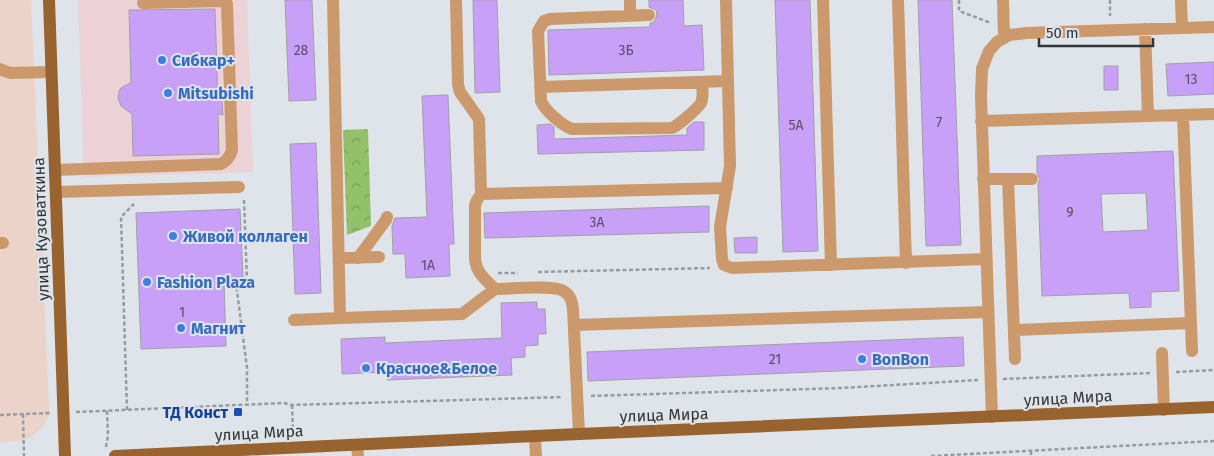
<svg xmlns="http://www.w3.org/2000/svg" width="1214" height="456" font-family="'Fira Sans',sans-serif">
  <defs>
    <pattern id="park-crowns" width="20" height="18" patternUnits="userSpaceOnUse" patternTransform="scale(1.25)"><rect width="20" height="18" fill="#93c16a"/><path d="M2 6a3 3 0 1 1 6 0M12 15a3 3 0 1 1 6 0" fill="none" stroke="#799e58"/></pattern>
  </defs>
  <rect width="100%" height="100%" fill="#dee4e9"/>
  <path fill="#ecd1d6" d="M 78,0 L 247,0 L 253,172 L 84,177 Z"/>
  <path fill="#ecd3ca" d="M 0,0 L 31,0 L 49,405 L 49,415 L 44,425 L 35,434 L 25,440 L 0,443 Z"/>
  <path fill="url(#park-crowns)" d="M 368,129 L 371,226 L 347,235 L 343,130 Z"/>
  <path fill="#c9a0f8" stroke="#a19fa5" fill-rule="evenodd" d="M 285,0 L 312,0 L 316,100 L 289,101 Z
    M 473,0 L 497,0 L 500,92 L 475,93 Z
    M 649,0 L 683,0 L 684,26 L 702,25 L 704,70 L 549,75 L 548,30 L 650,27 L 650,23 L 654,22 L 657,15 L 656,10 L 649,7 Z
    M 775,0 L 810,0 L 818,251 L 783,252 Z
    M 918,0 L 952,0 L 961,245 L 926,246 Z
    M 215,9 L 218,100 L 222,101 L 223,115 L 218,114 L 219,154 L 133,156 L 132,114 L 121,106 L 118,98 L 119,91 L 121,88 L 124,86 L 131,83 L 129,10 Z
    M 1214,62 L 1214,94 L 1168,96 L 1166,64 Z
    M 1104,66 L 1118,66 L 1118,90 L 1104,90 Z
    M 448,95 L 454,244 L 449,244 L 450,276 L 406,278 L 405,254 L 393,254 L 392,226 L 395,218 L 427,217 L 422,96 Z
    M 694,122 L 704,122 L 704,150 L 538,154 L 537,125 L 550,124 L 554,127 L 554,139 L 687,135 L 687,128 Z
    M 316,143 L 321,293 L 295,294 L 290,144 Z
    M 1173,151 L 1179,291 L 1151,292 L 1151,307 L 1130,308 L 1129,293 L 1042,296 L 1038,184 L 1040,179 L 1037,173 L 1037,156 ZM 1146,193 L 1148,230 L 1103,232 L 1101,194 Z
    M 709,206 L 709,232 L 485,238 L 484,213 Z
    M 240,209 L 243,277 L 224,278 L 226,346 L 141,349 L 136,213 Z
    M 757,237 L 757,253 L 735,253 L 734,238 Z
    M 537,302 L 537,309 L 545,309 L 546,334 L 538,334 L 538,345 L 525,346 L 525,357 L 511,358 L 512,375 L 387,380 L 387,372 L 342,374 L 341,339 L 385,337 L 385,343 L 502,338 L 501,303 Z
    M 963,337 L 964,366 L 588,381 L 587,352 Z"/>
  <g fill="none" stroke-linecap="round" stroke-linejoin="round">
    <path stroke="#979b9f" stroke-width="2.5" stroke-dasharray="4 2.5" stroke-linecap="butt" d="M 959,0 L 959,11 L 991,23
      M 1110,0 L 1110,16
      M 244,200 L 247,282 L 236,283 L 247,368 L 247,405
      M 538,272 L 710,268
      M 498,273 L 518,273
      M 1176,372 L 1214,370
      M 1003,379 L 1150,373
      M 591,396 L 841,388 L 978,380
      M 292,405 L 293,433
      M 127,410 L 121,217 L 134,204
      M 76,412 L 284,403 L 292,405 L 563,397
      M 23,414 L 24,456
      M 0,415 L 51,413
      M 106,447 L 108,435 L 107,411
      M 1031,451 L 1031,456
      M 931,456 L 1214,441"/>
    <path stroke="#cc996c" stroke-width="12" d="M 333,0 L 340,318 L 462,314 L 495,289
      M 456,0 L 458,85 L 460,92 L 479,119 L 481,194 L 477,200 L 475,205 L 475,260 C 477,274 486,280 495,289 C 509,289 556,284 565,292 C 571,296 572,302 573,309 L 579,434
      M 630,0 L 630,15
      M 726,0 L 730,166 L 720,227 L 722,259 L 724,265 L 732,268 L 986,259
      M 823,0 L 831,265
      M 898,0 L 906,263
      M 1003,0 L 1004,38
      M 1181,0 L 1182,28
      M 649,15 L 550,19 L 544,21 L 538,31 L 541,101 C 545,111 563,126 572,129 L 672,128 C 679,125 697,109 701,103 C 704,97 702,88 702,82
      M 1145,29 L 1148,116
      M 0,69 L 10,73 L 51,72
      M 540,87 L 728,81
      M 1183,115 L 1192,351
      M 981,121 L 1214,114
      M 55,170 L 221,164 C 227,161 230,157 232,150 L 227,4 L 225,2 L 220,1 L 143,3
      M 983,179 L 1032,179
      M 1008,179 L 1015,359
      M 56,192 L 239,187
      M 481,194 L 727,188
      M 0,243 L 3,243
      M 339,258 L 379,257
      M 358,258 L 386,220 L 387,217
      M 294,320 L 340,318
      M 574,325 L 988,312
      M 1014,330 L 1191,323
      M 1162,353 L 1164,410
      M 992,417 L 981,96 L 982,69 L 989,51 L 997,42 L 1009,35 L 1026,33 L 1214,27
      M 535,436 L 536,456
      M 357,445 L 358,456"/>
    <path stroke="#996330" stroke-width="12" d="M 49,0 L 65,456
      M 115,456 L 579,434 L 1214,407"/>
  </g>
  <g fill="#3f7fe0" stroke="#dee4e9" stroke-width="2">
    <circle cx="162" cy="60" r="5"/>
    <circle cx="168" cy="93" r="5"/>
    <circle cx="173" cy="236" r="5"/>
    <circle cx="147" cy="282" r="5"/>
    <circle cx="181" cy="328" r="5"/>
    <circle cx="862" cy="359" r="5"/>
    <circle cx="366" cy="368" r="5"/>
  </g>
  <rect fill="#1a4fb4" stroke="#dee4e9" stroke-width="2" x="233" y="407" width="10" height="10" rx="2.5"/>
  <g text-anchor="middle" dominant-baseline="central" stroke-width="4" stroke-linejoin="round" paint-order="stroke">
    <g font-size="14" fill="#584f66">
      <text x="301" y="50">28</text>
      <text x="626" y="50">3Б</text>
      <text x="1191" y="79">13</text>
      <text x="939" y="122">7</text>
      <text x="796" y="125">5А</text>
      <text x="1070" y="212">9</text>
      <text x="597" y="222">3А</text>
      <text x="428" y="265">1А</text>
      <text x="182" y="312">1</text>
      <text x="775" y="359">21</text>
    </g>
    <g font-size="16" font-weight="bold" fill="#366cbe" stroke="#dee4e9" text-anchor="start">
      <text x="172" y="60">Сибкар+</text>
      <text x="178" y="93">Mitsubishi</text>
      <text x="183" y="236">Живой коллаген</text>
      <text x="157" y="282">Fashion Plaza</text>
      <text x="191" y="328">Магнит</text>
      <text x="872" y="359">BonBon</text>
      <text x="376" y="368">Красное&amp;Белое</text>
    </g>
    <g font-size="16" fill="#323436" stroke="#dee4e9">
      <text transform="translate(41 229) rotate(-92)">улица Кузоваткина</text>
      <text transform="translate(1068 398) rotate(-3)">улица Мира</text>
      <text transform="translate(664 415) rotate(-2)">улица Мира</text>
      <text transform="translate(259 433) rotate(-3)">улица Мира</text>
    </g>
    <g font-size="16" font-weight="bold" fill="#164399" stroke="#dee4e9" text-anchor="end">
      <text x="228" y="412">ТД Конст</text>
    </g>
  </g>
  <path d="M1039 38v8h114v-8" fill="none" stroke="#323436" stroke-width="2.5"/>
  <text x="1046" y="38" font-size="15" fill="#323436" stroke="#dee4e9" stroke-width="4" paint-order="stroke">50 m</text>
</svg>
